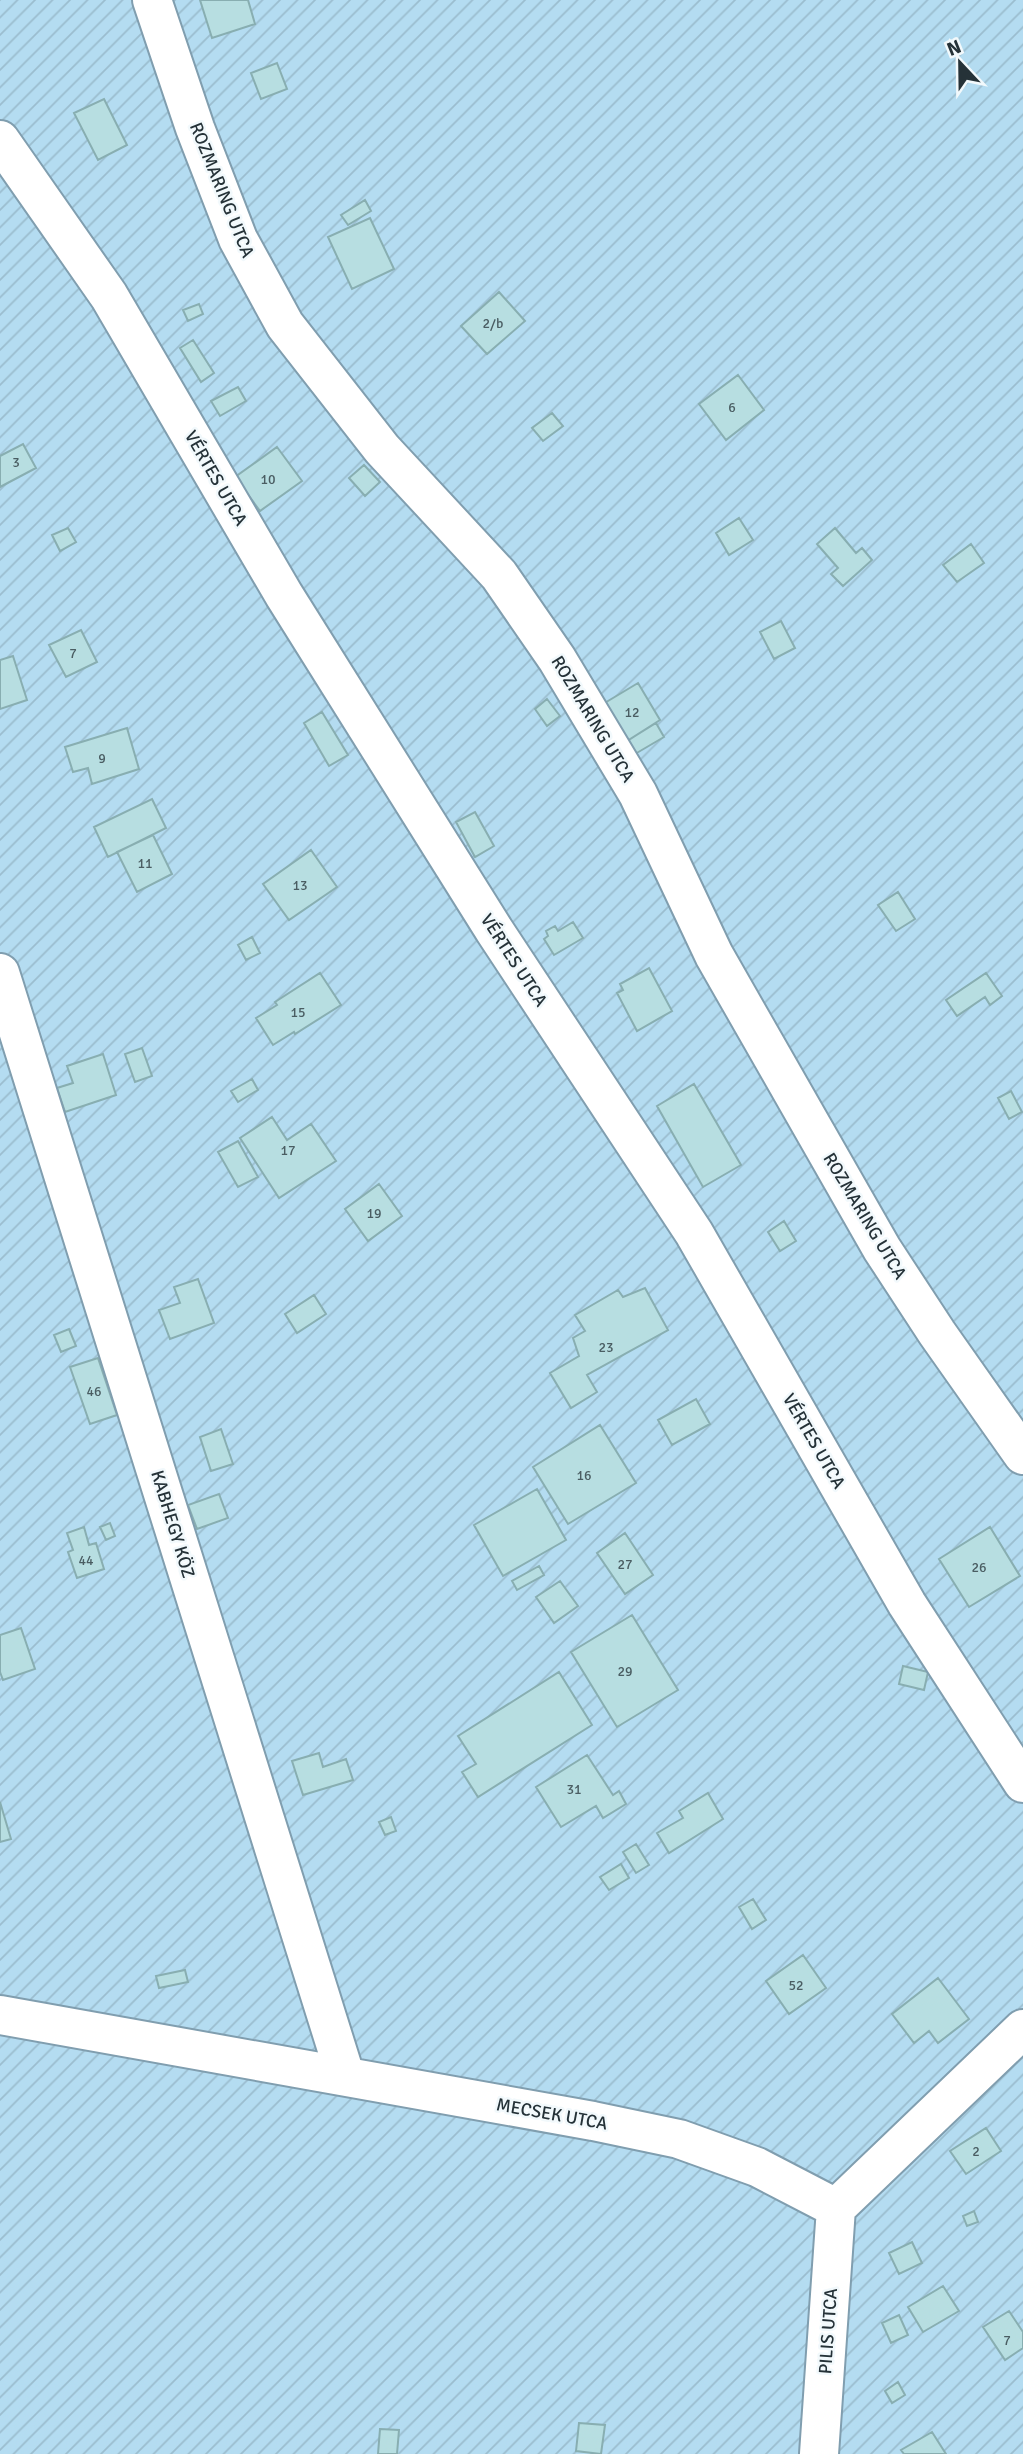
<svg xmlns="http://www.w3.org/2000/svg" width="1023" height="2454" font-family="Signika,sans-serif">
  <defs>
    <pattern id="garden-furrows" width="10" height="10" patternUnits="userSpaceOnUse" patternTransform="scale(1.75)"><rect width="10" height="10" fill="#b4dcf1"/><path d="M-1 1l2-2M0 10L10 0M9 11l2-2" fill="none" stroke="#9bbdcf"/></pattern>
  </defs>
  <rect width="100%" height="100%" fill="#f2f9fc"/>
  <path fill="url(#garden-furrows)" d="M 0,0 L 1023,0 L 1023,2454 L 0,2454 Z"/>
  <path fill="#b7dee1" stroke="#88aeb1" stroke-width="2" d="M 200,0 L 248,0 L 255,24 L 212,38 Z
    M 277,63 L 287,89 L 261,99 L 251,73 Z
    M 104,99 L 127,145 L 98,160 L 74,113 Z
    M 365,200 L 371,211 L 348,225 L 341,215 Z
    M 370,218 L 394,269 L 352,289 L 328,237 Z
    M 499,292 L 525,321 L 487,354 L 461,326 Z
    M 199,304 L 203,314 L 188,321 L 183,310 Z
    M 193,340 L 214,373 L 201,382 L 180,348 Z
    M 738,375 L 764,410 L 726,440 L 699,404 Z
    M 238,387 L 246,401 L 220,416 L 211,401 Z
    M 552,413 L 563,426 L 543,441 L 532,428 Z
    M 23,444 L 36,468 L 0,487 L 0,456 Z
    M 277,447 L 302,481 L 260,511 L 235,477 Z
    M 364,465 L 380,482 L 365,496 L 349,478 Z
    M 739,518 L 753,540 L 729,555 L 716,533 Z
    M 68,528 L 76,542 L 60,551 L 52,535 Z
    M 835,528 L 856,553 L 862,548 L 872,560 L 843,586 L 831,574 L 838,568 L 817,544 Z
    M 971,544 L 984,563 L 957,582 L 943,565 Z
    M 781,621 L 795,648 L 774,659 L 760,632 Z
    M 81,630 L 97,662 L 66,677 L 49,645 Z
    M 13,656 L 27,700 L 0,709 L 0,660 Z
    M 638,683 L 660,720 L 627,741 L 603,704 Z
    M 547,699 L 560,716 L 547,726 L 535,709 Z
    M 322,712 L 348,755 L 329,766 L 304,723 Z
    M 656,723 L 664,737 L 635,754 L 627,741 Z
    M 127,728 L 139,769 L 92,784 L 88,768 L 73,772 L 65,747 Z
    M 152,799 L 166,828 L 108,857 L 94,827 Z
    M 475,812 L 494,846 L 475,857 L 456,822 Z
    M 153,835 L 172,874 L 137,892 L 117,852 Z
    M 311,850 L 337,887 L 289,920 L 263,884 Z
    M 898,892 L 915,919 L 896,931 L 878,905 Z
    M 573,922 L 583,938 L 554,955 L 544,939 L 548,936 L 546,931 L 555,926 L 558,931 Z
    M 252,937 L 260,953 L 246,960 L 238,945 Z
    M 649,968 L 672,1011 L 637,1031 L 617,993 L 623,990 L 620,984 Z
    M 320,973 L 341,1005 L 295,1034 L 294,1032 L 273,1045 L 256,1018 L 277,1005 L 275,1002 Z
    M 986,973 L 1002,996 L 990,1005 L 985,997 L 957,1016 L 946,1000 Z
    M 142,1048 L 152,1076 L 135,1082 L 125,1054 Z
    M 103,1054 L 116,1095 L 65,1112 L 57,1088 L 73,1083 L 67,1066 Z
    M 252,1079 L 258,1090 L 238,1102 L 231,1091 Z
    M 694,1084 L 741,1165 L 703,1187 L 657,1106 Z
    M 1011,1091 L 1022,1112 L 1009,1119 L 998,1098 Z
    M 272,1117 L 287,1140 L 311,1124 L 336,1161 L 279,1198 L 240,1138 Z
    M 238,1141 L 258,1177 L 238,1187 L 218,1152 Z
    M 379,1184 L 402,1216 L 368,1241 L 345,1209 Z
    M 784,1221 L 796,1241 L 780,1251 L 768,1232 Z
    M 198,1279 L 214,1323 L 170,1339 L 159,1310 L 180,1303 L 174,1287 Z
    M 645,1288 L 668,1330 L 587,1375 L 597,1392 L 571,1408 L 550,1373 L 579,1356 L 573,1338 L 585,1331 L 575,1315 L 618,1290 L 623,1297 Z
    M 314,1295 L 326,1314 L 297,1333 L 285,1314 Z
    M 69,1329 L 76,1346 L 61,1352 L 54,1335 Z
    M 98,1358 L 117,1415 L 90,1424 L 70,1367 Z
    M 696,1399 L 710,1424 L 672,1445 L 658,1420 Z
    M 600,1425 L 636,1483 L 568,1524 L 533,1467 Z
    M 221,1429 L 233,1464 L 211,1471 L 200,1437 Z
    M 537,1489 L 566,1540 L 503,1576 L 474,1525 Z
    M 219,1494 L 228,1518 L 197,1529 L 188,1505 Z
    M 110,1523 L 115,1536 L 106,1540 L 100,1527 Z
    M 84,1527 L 89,1545 L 96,1543 L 104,1569 L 77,1578 L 68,1552 L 73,1550 L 67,1533 Z
    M 990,1527 L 1020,1576 L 969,1607 L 939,1559 Z
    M 625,1533 L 653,1575 L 625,1594 L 597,1553 Z
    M 539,1566 L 544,1575 L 517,1590 L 512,1581 Z
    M 560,1581 L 578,1606 L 554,1623 L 536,1597 Z
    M 632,1615 L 678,1690 L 617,1727 L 571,1652 Z
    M 21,1628 L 35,1669 L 3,1680 L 0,1672 L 0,1635 Z
    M 903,1666 L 928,1672 L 924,1690 L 899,1684 Z
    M 559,1672 L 592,1725 L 478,1797 L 462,1772 L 476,1764 L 458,1736 Z
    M 319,1753 L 323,1767 L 346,1759 L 353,1780 L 303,1795 L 292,1761 Z
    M 587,1755 L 613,1795 L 619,1791 L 626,1804 L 603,1818 L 596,1806 L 561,1827 L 536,1787 Z
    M 708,1793 L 723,1819 L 669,1853 L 657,1833 L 683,1818 L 679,1811 Z
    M 0,1802 L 11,1839 L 0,1842 Z
    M 391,1817 L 396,1831 L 385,1835 L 379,1822 Z
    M 636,1844 L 649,1865 L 636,1873 L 623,1852 Z
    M 621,1864 L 629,1878 L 609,1890 L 600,1877 Z
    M 753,1899 L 766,1920 L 752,1929 L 739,1907 Z
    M 803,1955 L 826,1988 L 789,2014 L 766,1981 Z
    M 185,1970 L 188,1982 L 159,1988 L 156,1976 Z
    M 938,1978 L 969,2019 L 938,2043 L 929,2031 L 914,2043 L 892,2014 Z
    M 986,2128 L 1001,2151 L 966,2174 L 950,2151 Z
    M 974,2211 L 978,2222 L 967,2226 L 963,2216 Z
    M 912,2242 L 922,2263 L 899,2274 L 889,2253 Z
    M 943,2286 L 959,2311 L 923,2332 L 908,2307 Z
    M 1009,2311 L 1023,2332 L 1023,2348 L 1005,2360 L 983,2327 Z
    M 899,2315 L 908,2335 L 891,2343 L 882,2323 Z
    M 898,2382 L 905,2395 L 892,2403 L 885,2391 Z
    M 579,2423 L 605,2425 L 601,2454 L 576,2451 Z
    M 380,2429 L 399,2430 L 397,2454 L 378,2454 Z
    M 932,2432 L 946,2454 L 904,2454 L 901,2450 Z"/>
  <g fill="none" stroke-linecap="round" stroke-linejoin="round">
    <defs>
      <path id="street" d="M 152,0 L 195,128 L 238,239 L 285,325 L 382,449 L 499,575 L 557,659 L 638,794 L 714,955 L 882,1249 L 937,1333 L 1023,1455
        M 0,140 L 109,296 L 284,595 L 494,930 L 694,1233 L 907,1604 L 1023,1783
        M 0,973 L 345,2075
        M 0,2015 L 593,2121 L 679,2139 L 757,2167 L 836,2208
        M 836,2208 L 1023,2029
        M 819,2454 L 836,2208"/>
    </defs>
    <use href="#street" stroke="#809eaf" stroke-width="42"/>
    <use href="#street" stroke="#fff" stroke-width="38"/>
  </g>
  <g text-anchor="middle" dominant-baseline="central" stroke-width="5" stroke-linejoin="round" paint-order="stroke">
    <g font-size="14" fill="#4a5d62">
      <text x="493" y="323">2/b</text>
      <text x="732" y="407">6</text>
      <text x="16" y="462">3</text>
      <text x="268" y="479">10</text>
      <text x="73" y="653">7</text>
      <text x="632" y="712">12</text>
      <text x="102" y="758">9</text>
      <text x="145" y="863">11</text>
      <text x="300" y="885">13</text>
      <text x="298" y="1012">15</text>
      <text x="288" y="1150">17</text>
      <text x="374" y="1213">19</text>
      <text x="606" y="1347">23</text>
      <text x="94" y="1391">46</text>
      <text x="584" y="1475">16</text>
      <text x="86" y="1560">44</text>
      <text x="625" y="1564">27</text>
      <text x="979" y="1567">26</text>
      <text x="625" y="1671">29</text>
      <text x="574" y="1789">31</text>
      <text x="796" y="1985">52</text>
      <text x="976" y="2151">2</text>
      <text x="1007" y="2340">7</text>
    </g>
    <g font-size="18" fill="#253238" stroke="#f2f9fc">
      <text transform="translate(222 190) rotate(68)">ROZMARING UTCA</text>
      <text transform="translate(216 478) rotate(60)">VÉRTES UTCA</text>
      <text transform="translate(593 719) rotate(59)">ROZMARING UTCA</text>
      <text transform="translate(514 960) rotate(57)">VÉRTES UTCA</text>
      <text transform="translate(865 1216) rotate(59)">ROZMARING UTCA</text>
      <text transform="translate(814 1441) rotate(60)">VÉRTES UTCA</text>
      <text transform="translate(173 1524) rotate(73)">KABHEGY KÖZ</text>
      <text transform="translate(552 2114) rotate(10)">MECSEK UTCA</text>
      <text transform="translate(828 2331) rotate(-86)">PILIS UTCA</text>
    </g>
  </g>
  <g transform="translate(960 63) rotate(338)" stroke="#f2f9fc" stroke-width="5" paint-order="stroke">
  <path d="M0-5L12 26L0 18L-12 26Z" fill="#253238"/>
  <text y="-10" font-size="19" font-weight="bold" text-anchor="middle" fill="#253238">N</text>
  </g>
</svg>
